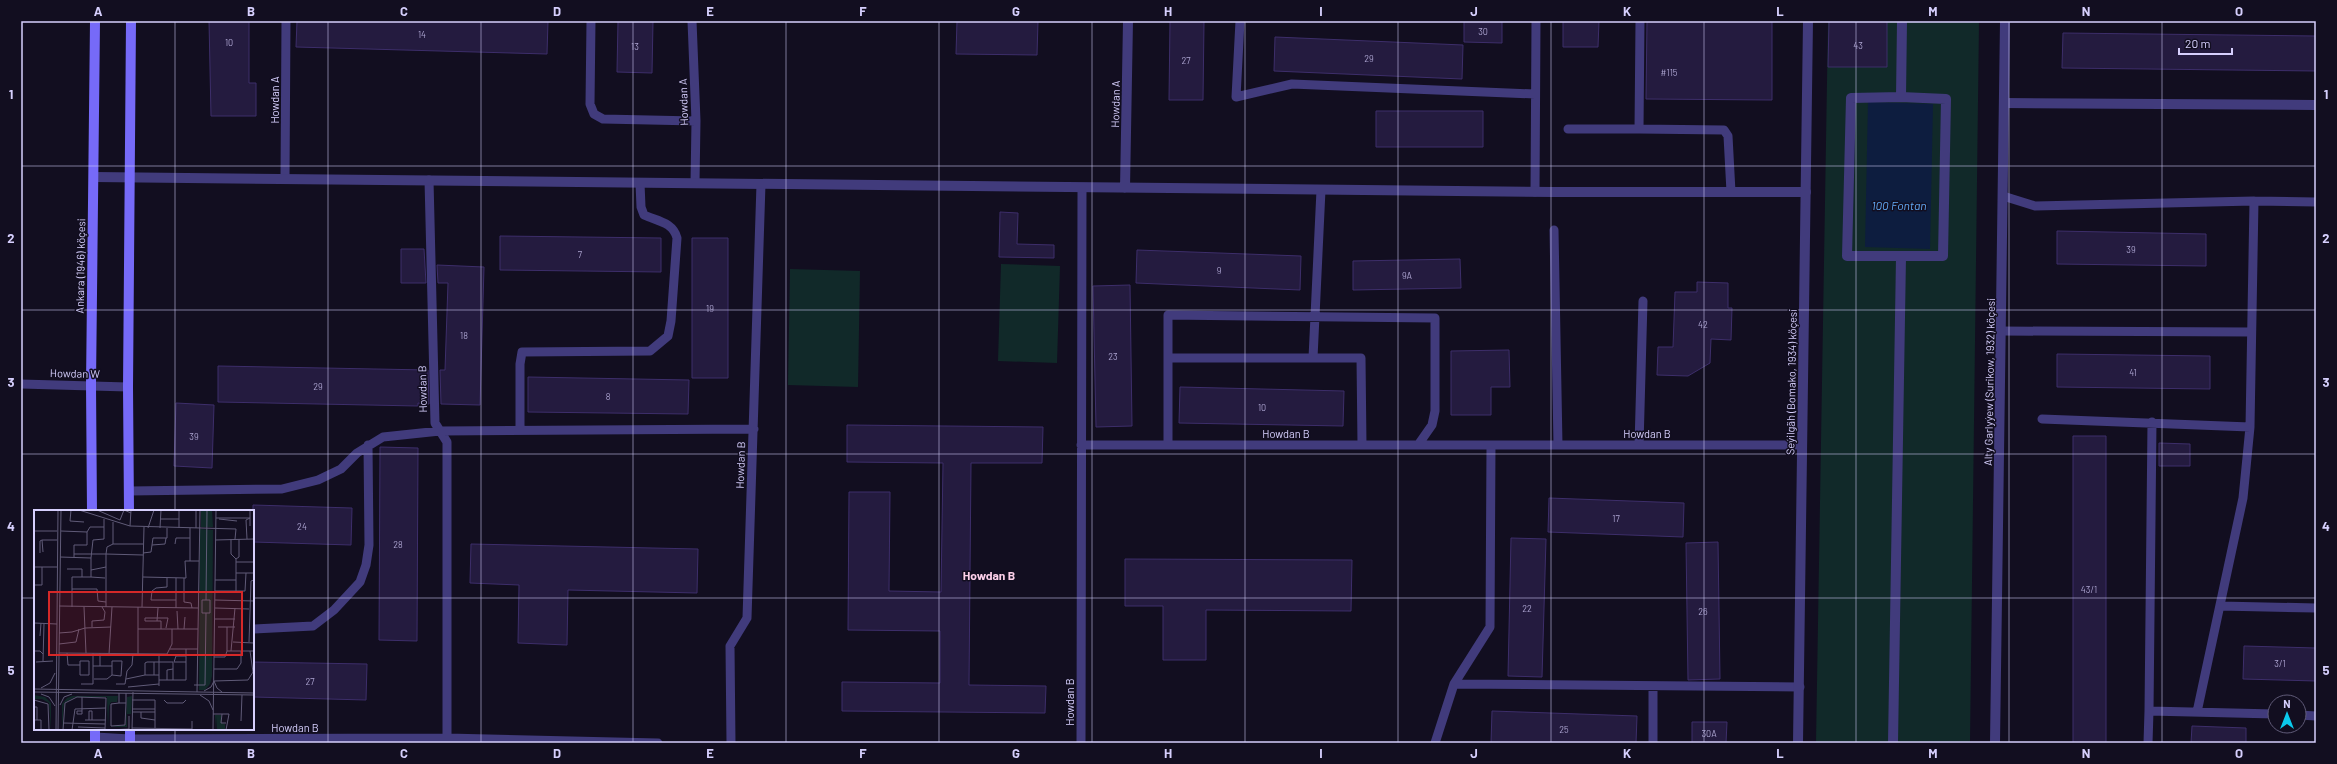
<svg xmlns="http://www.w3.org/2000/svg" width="2337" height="764" font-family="Barlow,sans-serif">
  <rect width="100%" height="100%" fill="#120e20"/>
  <path fill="#112929" d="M 1828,21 L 1979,21 L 1970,743 L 1816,743 Z
    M 1001,264 L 1060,266 L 1057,363 L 998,361 Z
    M 790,269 L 860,271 L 858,387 L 788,385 Z"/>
  <path fill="#0d1d3f" d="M 1868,102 L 1933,104 L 1930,249 L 1865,247 Z"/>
  <path fill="#241b3f" stroke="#3d2e6a" d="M 209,21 L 249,21 L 249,83 L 256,83 L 256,116 L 211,116 Z
    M 297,21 L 548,21 L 547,54 L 296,47 Z
    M 618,21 L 653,21 L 652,73 L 617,72 Z
    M 957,21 L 1038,21 L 1037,55 L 956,54 Z
    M 1170,21 L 1204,21 L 1203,100 L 1169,100 Z
    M 1464,21 L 1502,21 L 1502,43 L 1464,42 Z
    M 1563,21 L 1599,21 L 1598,47 L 1563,47 Z
    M 1647,21 L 1772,21 L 1772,100 L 1646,99 Z
    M 1829,21 L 1887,21 L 1887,67 L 1828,67 Z
    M 2063,33 L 2316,36 L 2316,71 L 2062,68 Z
    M 1275,37 L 1463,45 L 1462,79 L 1274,71 Z
    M 1376,111 L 1483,111 L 1483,147 L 1376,147 Z
    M 1000,212 L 1018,213 L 1017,244 L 1054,245 L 1054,258 L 999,257 Z
    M 2057,231 L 2206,234 L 2206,266 L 2057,264 Z
    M 500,236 L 661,238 L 661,272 L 500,270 Z
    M 692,238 L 728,238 L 728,378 L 692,378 Z
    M 401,249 L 424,249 L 426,283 L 401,283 Z
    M 1137,250 L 1301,256 L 1300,290 L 1136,283 Z
    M 1460,259 L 1461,288 L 1353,290 L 1353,261 Z
    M 437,265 L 484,267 L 480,405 L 441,404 L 440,370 L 445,370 L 448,283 L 438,283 Z
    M 1697,282 L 1728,283 L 1728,308 L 1732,308 L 1731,340 L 1711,339 L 1710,363 L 1688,376 L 1657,375 L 1658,347 L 1673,347 L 1675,292 L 1697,292 Z
    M 1130,285 L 1132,426 L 1096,427 L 1093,286 Z
    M 1509,350 L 1510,387 L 1491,387 L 1491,415 L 1451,415 L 1451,351 Z
    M 2057,354 L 2210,356 L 2210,389 L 2057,387 Z
    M 218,366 L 428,370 L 429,404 L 418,403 L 418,406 L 218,402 Z
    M 528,377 L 689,380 L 688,414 L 528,412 Z
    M 1180,387 L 1344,391 L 1343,426 L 1179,423 Z
    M 176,403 L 214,405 L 212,468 L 174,466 Z
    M 847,425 L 1043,427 L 1042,463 L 971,463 L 969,685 L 1046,686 L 1045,713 L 842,711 L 842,682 L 940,683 L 940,631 L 848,630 L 849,492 L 890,492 L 889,591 L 941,592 L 943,463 L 847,462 Z
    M 2073,436 L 2106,436 L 2106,743 L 2073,743 Z
    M 2159,443 L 2190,444 L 2190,466 L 2159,466 Z
    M 380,447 L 418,448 L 417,641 L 379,640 Z
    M 1549,498 L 1684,503 L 1683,537 L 1548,532 Z
    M 253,505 L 352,508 L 351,545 L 253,542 Z
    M 1511,538 L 1546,539 L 1542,677 L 1508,676 Z
    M 1718,542 L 1720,679 L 1688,680 L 1686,543 Z
    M 471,544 L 698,549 L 697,593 L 568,590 L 567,645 L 518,643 L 519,585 L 470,583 Z
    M 1125,559 L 1352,560 L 1351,611 L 1206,610 L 1206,660 L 1163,660 L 1163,606 L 1125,606 Z
    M 2244,646 L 2316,648 L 2316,681 L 2243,679 Z
    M 253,662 L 367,664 L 366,700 L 253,697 Z
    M 1492,711 L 1637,716 L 1636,743 L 1491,743 Z
    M 1692,722 L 1727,722 L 1726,743 L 1692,743 Z
    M 2192,726 L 2246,728 L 2246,743 L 2191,743 Z"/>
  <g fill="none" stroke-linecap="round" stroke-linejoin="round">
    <path stroke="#413b7c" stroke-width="9" d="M 591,21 L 590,104 L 594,114 L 603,119 L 696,121
      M 692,21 L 696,121 L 695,183
      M 1240,21 L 1236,97 L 1292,84 L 1535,94
      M 1640,21 L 1639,129 L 1724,130 L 1728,136 L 1731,192
      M 1568,129 L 1639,129
      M 285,178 L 286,21
      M 429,180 L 435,423 L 447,442 L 447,738
      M 1321,190 L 1313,358 L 1361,358 L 1362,445
      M 1535,192 L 1536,21
      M 2003,196 L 2035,206 L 2254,201 L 2316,202
      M 1554,230 L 1558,445
      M 2001,331 L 2251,332
      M 1313,358 L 1168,358 L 1168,315 L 1435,318 L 1435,411 L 1432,425 L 1418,445
      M 21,384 L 128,387
      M 2042,419 L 2250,427
      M 520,430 L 520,364 L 522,352 L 650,351 L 668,336 L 671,321 L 677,238 C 673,222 657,221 644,215 L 641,207 L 640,183
      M 1081,445 L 1802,445
      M 1168,445 L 1168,358
      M 1639,445 L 1643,301
      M 130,491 L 282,489 L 318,480 L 341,469 L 357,453 L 383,437 L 440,431 L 754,429
      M 2220,606 L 2316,608
      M 253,629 L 313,626 L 334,610 L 360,582 L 366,565 L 369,545 L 368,445
      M 1454,684 L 1800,687
      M 2149,711 L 2152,422
      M 2197,712 L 2243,498 L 2250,427 L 2254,201
      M 2299,715 L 2316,716
      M 95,737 L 130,739 L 447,738 L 658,743
      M 731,743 L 730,646 L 747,618 L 761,184
      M 1081,743 L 1082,188
      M 1435,743 L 1454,684 L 1490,627 L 1491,445
      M 1653,743 L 1653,687
      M 2148,743 L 2149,711 L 2275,714"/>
    <path stroke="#413b7c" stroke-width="10" d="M 1901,97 L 1946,99 L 1943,256 L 1847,256 L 1851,98 L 1901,97 L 1902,21
      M 1893,743 L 1901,257"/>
    <path stroke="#413b7c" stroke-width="10" d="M 2004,103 L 2316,105
      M 94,177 L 1554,192 L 1806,192
      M 1125,188 L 1128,21"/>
    <path stroke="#413b7c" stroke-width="10" d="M 1798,743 L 1808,21
      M 1995,743 L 2005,21"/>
    <path stroke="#766af8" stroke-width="10" d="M 92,511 L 91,385 L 95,21
      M 129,511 L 128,387 L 131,21
      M 95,729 L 95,743
      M 130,729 L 130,743"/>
  </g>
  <path fill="none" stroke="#d6cffd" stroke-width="1" stroke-opacity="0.55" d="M 175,21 L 175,511M 328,21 L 328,743M 481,21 L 481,743M 633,21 L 633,743M 786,21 L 786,743M 939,21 L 939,743M 1092,21 L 1092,743M 1245,21 L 1245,743M 1398,21 L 1398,743M 1551,21 L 1551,743M 1704,21 L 1704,743M 1856,21 L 1856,743M 2009,21 L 2009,743M 2162,21 L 2162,743M 21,166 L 2316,166M 21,310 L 2316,310M 21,454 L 2316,454M 21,598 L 35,598M 253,598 L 2316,598M 175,729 L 175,743"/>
  <g text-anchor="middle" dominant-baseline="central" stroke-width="3" stroke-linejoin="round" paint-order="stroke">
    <g font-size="9" fill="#aaa2ce">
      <text x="1483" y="31">30</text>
      <text x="422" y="34">14</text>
      <text x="229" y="42">10</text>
      <text x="1858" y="45">43</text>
      <text x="635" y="46">13</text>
      <text x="1369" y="58">29</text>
      <text x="1186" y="60">27</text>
      <text x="1669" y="72">#115</text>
      <text x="2131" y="249">39</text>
      <text x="580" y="254">7</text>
      <text x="1219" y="270">9</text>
      <text x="1407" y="275">9A</text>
      <text x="710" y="308">19</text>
      <text x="1703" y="324">42</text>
      <text x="464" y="335">18</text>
      <text x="1113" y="356">23</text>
      <text x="2133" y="372">41</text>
      <text x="318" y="386">29</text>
      <text x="608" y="396">8</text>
      <text x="1262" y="407">10</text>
      <text x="194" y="436">39</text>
      <text x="1616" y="518">17</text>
      <text x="302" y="526">24</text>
      <text x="398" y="544">28</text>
      <text x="2089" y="589">43/1</text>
      <text x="1527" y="608">22</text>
      <text x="1703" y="611">26</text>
      <text x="2280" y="663">3/1</text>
      <text x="310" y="681">27</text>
      <text x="1564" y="729">25</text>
      <text x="1709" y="733">30A</text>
    </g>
    <g font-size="11" fill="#d6cffd" stroke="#120e20">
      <text transform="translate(274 100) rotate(-90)">Howdan A</text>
      <text transform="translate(683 102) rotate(-92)">Howdan A</text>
      <text transform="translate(1115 104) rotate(-89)">Howdan A</text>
      <text transform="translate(80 266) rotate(-89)">Ankara (1946) köçesi</text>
      <text transform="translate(75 373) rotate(1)">Howdan W</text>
      <text transform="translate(1791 382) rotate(-89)">Seýilgäh (Bomako, 1934) köçesi</text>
      <text transform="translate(1989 382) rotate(-89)">Alty Garlyýew (Surikow, 1932) köçesi</text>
      <text transform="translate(422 389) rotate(-91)">Howdan B</text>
      <text x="1286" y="433">Howdan B</text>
      <text x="1647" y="433">Howdan B</text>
      <text transform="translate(740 465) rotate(-88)">Howdan B</text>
      <text transform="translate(1069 702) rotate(-90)">Howdan B</text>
      <text x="295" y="727">Howdan B</text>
    </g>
    <g font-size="12" font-style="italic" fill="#62aaf7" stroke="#120e20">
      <text x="1899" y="205">100 Fontan</text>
    </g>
    <g font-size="12" font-weight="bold" fill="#fdd0ea" stroke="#120e20">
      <text x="989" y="575">Howdan B</text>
    </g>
  </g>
  <g transform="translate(34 510)">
    <rect width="220" height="220" fill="#120e20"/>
    <path d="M 167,0 L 178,0 L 179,17 L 167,17 ZM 166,19 L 179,20 L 178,166 L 176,174 L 171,180 L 165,180 ZM 0,185 L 11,187 L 17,193 L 17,220 L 15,193 L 8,189 L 0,189 ZM 38,186 L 84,186 L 83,192 L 77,192 L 75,196 L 74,217 L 73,187 L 41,187 L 30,193 L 28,220 L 28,194 L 33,188 ZM 98,186 L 97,208 L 97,204 L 93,204 L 93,217 L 76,217 L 92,215 L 93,187 ZM 181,205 L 187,205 L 187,213 L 191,214 L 191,220 L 183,220 L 182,206 L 181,220 Z" fill="#112929"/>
    <path fill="none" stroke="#605b78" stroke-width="1" d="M 37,0 L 36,11 L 50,12M 45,0 L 96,16 L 202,19 L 201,29M 63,0 L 86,10 L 90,0 L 97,3M 145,0 L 145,18M 182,8 L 216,8 L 216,16M 126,9 L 145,9M 185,9 L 203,11M 79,12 L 79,34 L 109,34M 96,16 L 97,0M 114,18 L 120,0M 126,18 L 127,0M 162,18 L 162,0M 0,21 L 23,21M 27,21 L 53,22 L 53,35 L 40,35 L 40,47M 53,22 L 56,17 L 70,17M 197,29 L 197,44 L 202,49M 213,29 L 212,10 L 216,8 L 216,0M 181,30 L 220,29M 141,34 L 142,28 L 156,28M 118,35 L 131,34 L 132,28M 9,42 L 8,30 L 23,30M 6,43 L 6,31 L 8,30M 109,43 L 117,42 L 119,28 L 133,28 L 133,18M 40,44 L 72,44 L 73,37 L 79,34M 26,47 L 57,48 L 57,67 L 38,67 L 38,97M 57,48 L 59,30 L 70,29 L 70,9M 156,51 L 156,18M 202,52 L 220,52M 0,57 L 23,57M 33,59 L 48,59 L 48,67M 57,60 L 72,57M 202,63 L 220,63M 57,67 L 71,68M 109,67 L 152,68 L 151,51 L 165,51M 133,68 L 133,77 L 122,78 L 118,81 L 117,90 L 142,90M 150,68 L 150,92 L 157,93 L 158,98M 181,70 L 202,70M 0,75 L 8,75 L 8,57M 38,79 L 63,79 L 64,91 L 72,92M 181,81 L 211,81 L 212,63M 202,81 L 202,49 L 205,47 L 205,29M 172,90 L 176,90 L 176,103 L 168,103 L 168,90 L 172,90 L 173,0M 181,90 L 220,91M 25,96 L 164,98M 50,97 L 52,143M 72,97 L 72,44 L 109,45M 108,97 L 110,17M 124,98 L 123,111 L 127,111 L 127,119M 142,98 L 142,68M 181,98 L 215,99M 143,101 L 144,119M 180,109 L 201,109M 123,111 L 111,111 L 111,108 L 134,108 L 132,118M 0,113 L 23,114M 58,117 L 58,111 L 70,110 L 71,102 L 68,97M 184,117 L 201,117M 104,119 L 164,119M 150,119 L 151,107M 25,123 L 38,122 L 51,118 L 77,117M 6,126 L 7,113M 199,132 L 220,133M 215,132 L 217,71 L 220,70M 25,134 L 42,132 L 45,119M 136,139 L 164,139M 193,141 L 193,117M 197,141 L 201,98M 25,143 L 133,144 L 138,134 L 138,119M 33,143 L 34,155 L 46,155M 75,144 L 78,97M 104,144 L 104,97M 125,144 L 125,176M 152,146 L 142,146 L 140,152 L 152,152M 180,147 L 191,147 L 193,141 L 216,141M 9,151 L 10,113M 46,151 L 55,151 L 55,165 L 46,165 ZM 0,152 L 0,141 L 6,141 L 9,144M 2,152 L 19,151M 120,152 L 120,165M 59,156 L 78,156 L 78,165 L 73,169 L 60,169M 66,156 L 66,143M 180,159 L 203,159 L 207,153 L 207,141M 219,162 L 216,141 L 220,141M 78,165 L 87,166 L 88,151 L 78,151 L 78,156M 111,165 L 125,165M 92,169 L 111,165 L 111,153 L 113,152 L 139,152 L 139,170M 125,170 L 152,170 L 152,139M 133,170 L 133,160 L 139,159M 180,171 L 214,170 L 219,162M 180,171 L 183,178 L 188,182M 47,174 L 59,174 L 59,143M 82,174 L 91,174 L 93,161 L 98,155 L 99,144M 160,175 L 171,175 L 172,103M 94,177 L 125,174M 7,178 L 16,173 L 21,163M 0,179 L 220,183M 170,181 L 177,177 L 180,171M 0,182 L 220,185M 163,182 L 166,0M 85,183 L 85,193 L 92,193 L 92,183M 7,184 L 15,187 L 21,196M 166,185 L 175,191 L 179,200M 0,190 L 14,194 L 15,220M 98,190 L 121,190 L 121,218M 130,190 L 133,193 L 149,193 L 152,190M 85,193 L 77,194 L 77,216 L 91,215 L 92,193M 26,195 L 30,187 L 38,184M 0,197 L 3,197 L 3,210M 98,199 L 121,199M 48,201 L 43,201 L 43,204 L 48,204 L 48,187M 98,202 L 121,202M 107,202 L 107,208 L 121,210M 179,204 L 195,204 L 192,220M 188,204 L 187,213 L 192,213M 0,210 L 7,210 L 7,220M 51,210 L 72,210M 55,210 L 55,201 L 58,201 L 58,210M 207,211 L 208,185M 29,213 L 71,214M 44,217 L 71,218M 98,218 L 158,219 L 158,211M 95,219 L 95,206M 22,220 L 24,0M 24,220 L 27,0M 29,220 L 31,193 L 43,187 L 72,188 L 71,220M 38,220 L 41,199 L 72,198M 75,220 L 95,219M 98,220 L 99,182M 179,220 L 182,0"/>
    <path fill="#d62828" fill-opacity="0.15" stroke="#d62828" stroke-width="2" d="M 15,82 L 208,82 L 208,145 L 15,145 Z"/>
    <rect width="220" height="220" fill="none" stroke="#d6cffd" stroke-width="2"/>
  </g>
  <rect width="2337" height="764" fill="none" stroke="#120e20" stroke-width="44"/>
  <g transform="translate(2287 714)"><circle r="19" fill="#120e20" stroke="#605b78"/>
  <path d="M0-3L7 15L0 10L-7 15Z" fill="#0bc9ec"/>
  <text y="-6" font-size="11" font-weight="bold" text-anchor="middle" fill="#d6cffd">N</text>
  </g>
  <path d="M2179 48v6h53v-6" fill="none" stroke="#d6cffd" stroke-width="2"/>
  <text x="2185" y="48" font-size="12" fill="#d6cffd" stroke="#120e20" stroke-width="3" paint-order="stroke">20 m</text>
  <rect x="22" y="22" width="2293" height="720" fill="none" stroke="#d6cffd" stroke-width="1.5"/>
  <g font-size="13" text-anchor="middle" font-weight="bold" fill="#d6cffd">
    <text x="98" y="16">A</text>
    <text x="251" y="16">B</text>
    <text x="404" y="16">C</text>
    <text x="557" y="16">D</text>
    <text x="710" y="16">E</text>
    <text x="863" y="16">F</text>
    <text x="1016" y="16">G</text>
    <text x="1168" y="16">H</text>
    <text x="1321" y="16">I</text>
    <text x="1474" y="16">J</text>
    <text x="1627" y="16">K</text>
    <text x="1780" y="16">L</text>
    <text x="1933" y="16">M</text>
    <text x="2086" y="16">N</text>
    <text x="2239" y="16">O</text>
    <text x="11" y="99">1</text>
    <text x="2326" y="99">1</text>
    <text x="11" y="243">2</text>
    <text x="2326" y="243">2</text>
    <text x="11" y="387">3</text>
    <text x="2326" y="387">3</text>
    <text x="11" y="531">4</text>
    <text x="2326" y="531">4</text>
    <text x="11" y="675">5</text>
    <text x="2326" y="675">5</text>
    <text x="98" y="758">A</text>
    <text x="251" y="758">B</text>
    <text x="404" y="758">C</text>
    <text x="557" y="758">D</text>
    <text x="710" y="758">E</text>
    <text x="863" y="758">F</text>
    <text x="1016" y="758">G</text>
    <text x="1168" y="758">H</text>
    <text x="1321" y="758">I</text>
    <text x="1474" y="758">J</text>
    <text x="1627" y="758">K</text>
    <text x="1780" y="758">L</text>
    <text x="1933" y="758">M</text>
    <text x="2086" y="758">N</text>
    <text x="2239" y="758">O</text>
  </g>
</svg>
